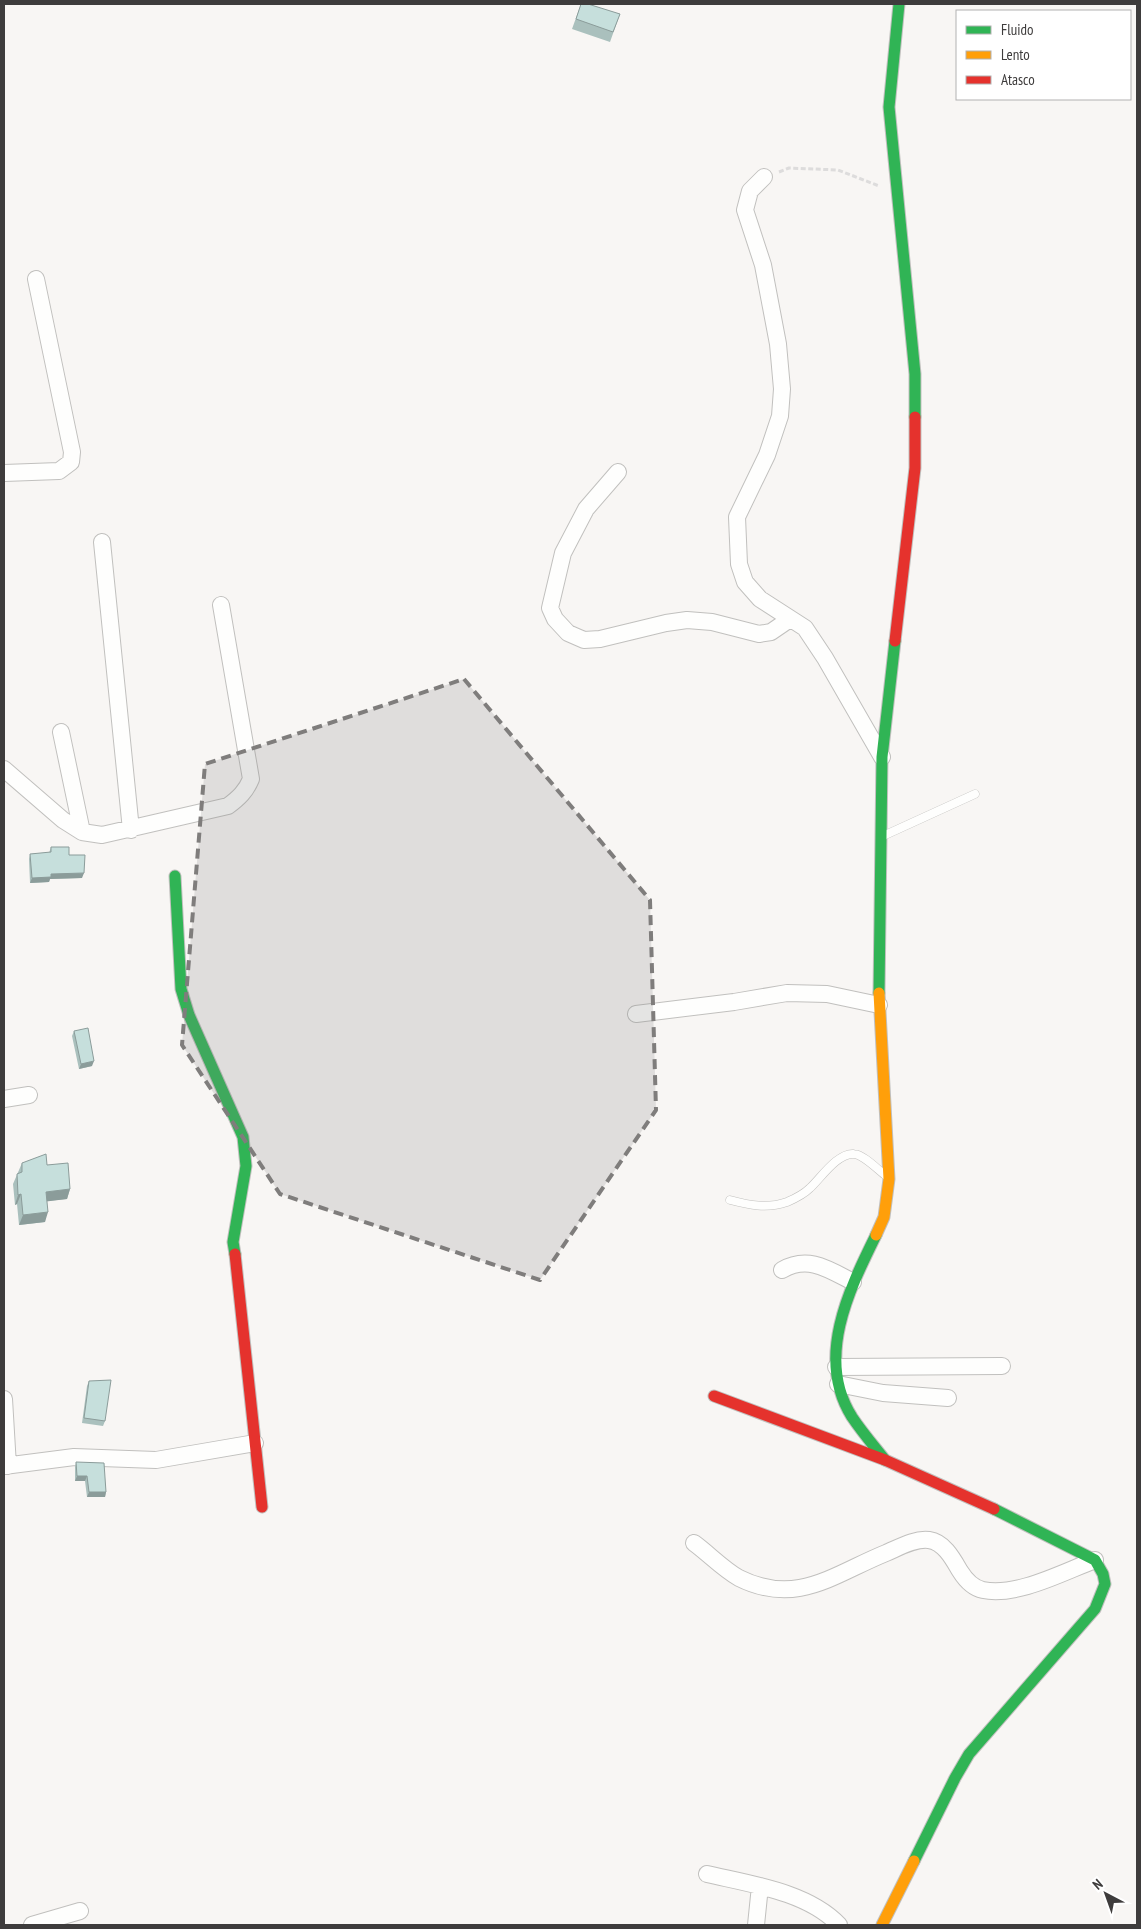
<svg xmlns="http://www.w3.org/2000/svg" width="1141" height="1929" font-family="'PT Sans Narrow',sans-serif">
  <rect width="100%" height="100%" fill="#f8f6f4"/>
  <g fill="none" stroke-linecap="round" stroke-linejoin="round">
    <defs>
      <path id="lane" d="M 883,836 L 975,794
        M 730,1200 C 749,1205 767,1209 787,1202 C 794,1199 804,1194 810,1188 C 820,1179 838,1152 854,1154 C 864,1155 877,1169 885,1175"/>
      <path id="street" d="M 764,177 L 750,191 L 745,210 L 763,265 L 778,344 L 782,389 L 780,416 L 767,455 L 737,517 L 739,564 L 745,582 L 760,599 L 805,628 L 825,658 L 882,757
        M 618,472 L 586,509 L 563,553 L 550,608 L 555,619 L 568,633 L 584,640 L 600,639 L 666,623 L 687,620 L 712,622 L 759,634 L 771,632 L 790,619
        M 4,473 L 59,471 L 71,462 L 72,452 L 36,279
        M 102,542 L 131,830
        M 61,732 L 82,832
        M 4,769 L 63,820 L 82,832 L 102,835 L 228,806 C 239,798 246,791 251,779 L 221,605
        M 636,1014 L 734,1002 L 787,993 L 827,994 L 879,1005
        M 4,1099 L 29,1095
        M 782,1270 C 808,1255 828,1269 853,1282
        M 836,1367 L 1002,1366
        M 838,1384 L 883,1393 L 948,1398
        M 4,1399 L 8,1466
        M 4,1466 L 74,1457 L 156,1460 L 255,1443
        M 694,1543 C 709,1554 723,1569 739,1578 C 797,1607 834,1574 886,1553 C 898,1548 915,1538 929,1540 C 944,1542 953,1559 960,1571 C 965,1579 973,1588 983,1590 C 1017,1597 1063,1572 1095,1560
        M 707,1874 C 750,1884 808,1892 839,1925
        M 32,1925 L 80,1911
        M 756,1925 L 760,1886"/>
      <path id="fast" d="M 899,4 L 889,107 L 915,374 L 915,417
        M 175,876 L 181,989 L 189,1015 L 243,1137 L 246,1166 L 233,1242 L 235,1254
        M 879,993 L 882,757 L 895,641
        M 876,1235 C 849,1290 815,1358 852,1417 C 862,1432 874,1446 885,1460
        M 914,1861 L 955,1778 L 969,1754 L 1095,1609 L 1105,1584 L 1103,1574 L 1095,1560 L 994,1509"/>
      <path id="slow" d="M 876,1235 L 884,1217 L 889,1179 L 879,993
        M 882,1925 L 914,1861"/>
      <path id="jam" d="M 895,641 L 915,468 L 915,417
        M 235,1254 L 262,1507
        M 714,1396 L 885,1460 L 994,1509"/>
    </defs>
    <use href="#lane" stroke="#c1c0be" stroke-width="9"/>
    <use href="#street" stroke="#c1c0be" stroke-width="18"/>
    <use href="#fast" stroke="#c1c0be" stroke-width="13"/>
    <use href="#slow" stroke="#c1c0be" stroke-width="13"/>
    <use href="#jam" stroke="#c1c0be" stroke-width="13"/>
    <path stroke="#dddcdc" stroke-width="3" stroke-dasharray="5 2.5" stroke-linecap="butt" d="M 779,172 L 789,168 L 838,170 L 879,186"/>
    <use href="#lane" stroke="#fefefd" stroke-width="8"/>
    <use href="#street" stroke="#fefefd" stroke-width="16"/>
    <use href="#fast" stroke="#30b455" stroke-width="11"/>
    <use href="#slow" stroke="#ff9f0a" stroke-width="11"/>
    <use href="#jam" stroke="#e5322d" stroke-width="11"/>
  </g>
  <path fill="#aac0bd" d="M 581,4 L 620,14 L 610,42 L 572,29 Z
    M 51,847 L 69,855 L 82,878 L 50,879 L 49,882 L 30,883 L 29,859 L 30,854 L 49,853 Z
    M 74,1031 L 92,1066 L 79,1069 L 72,1036 Z
    M 22,1163 L 47,1165 L 70,1189 L 67,1199 L 47,1201 L 45,1222 L 19,1225 L 17,1204 L 15,1205 L 13,1184 Z
    M 89,1381 L 105,1421 L 103,1426 L 82,1423 L 87,1386 Z
    M 76,1462 L 106,1492 L 105,1497 L 87,1497 L 85,1481 L 75,1481 L 75,1467 Z"/>
  <path fill="#8b9c9a" d="M 84,873 L 82,878 L 50,879 L 49,882 L 30,883 L 32,878 L 51,874 Z
    M 94,1061 L 92,1066 L 79,1069 L 81,1064 Z
    M 70,1189 L 67,1199 L 42,1202 L 46,1192 Z
    M 21,1194 L 17,1204 L 15,1205 L 18,1195 Z
    M 48,1212 L 45,1222 L 19,1225 L 23,1215 Z
    M 77,1476 L 87,1476 L 85,1481 L 75,1481 Z
    M 89,1492 L 106,1492 L 105,1497 L 87,1497 Z"/>
  <path fill="#c6dfdc" stroke="#8b9c9a" d="M 581,4 L 588,4 L 620,14 L 613,32 L 576,19 Z
    M 51,847 L 69,847 L 69,855 L 85,855 L 84,873 L 51,874 L 51,877 L 32,878 L 30,854 L 51,852 Z
    M 88,1028 L 94,1061 L 81,1064 L 74,1031 Z
    M 46,1154 L 47,1165 L 68,1163 L 70,1189 L 46,1192 L 48,1212 L 23,1215 L 21,1194 L 18,1195 L 17,1174 L 22,1172 L 22,1163 Z
    M 111,1380 L 105,1421 L 84,1418 L 89,1381 Z
    M 76,1462 L 104,1463 L 106,1492 L 89,1492 L 87,1476 L 77,1476 Z"/>
  <path fill="#7f7d7c" fill-opacity="0.2" stroke="#7f7d7c" stroke-width="4" stroke-dasharray="10 6" stroke-linejoin="round" d="M 464,679 L 650,900 L 656,1110 L 540,1280 L 280,1194 L 182,1045 L 205,764 Z"/>
  <rect width="1141" height="1929" fill="none" stroke="#3e3c3c" stroke-width="10"/>
  <rect x="956" y="10" width="175" height="90" fill="#ffffff" stroke="#b2b1b1"/>
  <rect x="966" y="26" width="25" height="8" fill="#30b455" stroke="#b2b1b1"/>
  <text x="1001" y="35" font-size="15" fill="#3e3c3c">Fluido</text>
  <rect x="966" y="51" width="25" height="8" fill="#ff9f0a" stroke="#b2b1b1"/>
  <text x="1001" y="60" font-size="15" fill="#3e3c3c">Lento</text>
  <rect x="966" y="76" width="25" height="8" fill="#e5322d" stroke="#b2b1b1"/>
  <text x="1001" y="85" font-size="15" fill="#3e3c3c">Atasco</text>
  <g transform="translate(1106 1894) rotate(319)" stroke="#ffffff" stroke-width="4" paint-order="stroke">
  <path d="M0-4L9 19L0 12L-9 19Z" fill="#3e3c3c"/>
  <text y="-8" font-size="14" font-weight="bold" text-anchor="middle" fill="#3e3c3c">N</text>
  </g>
</svg>
